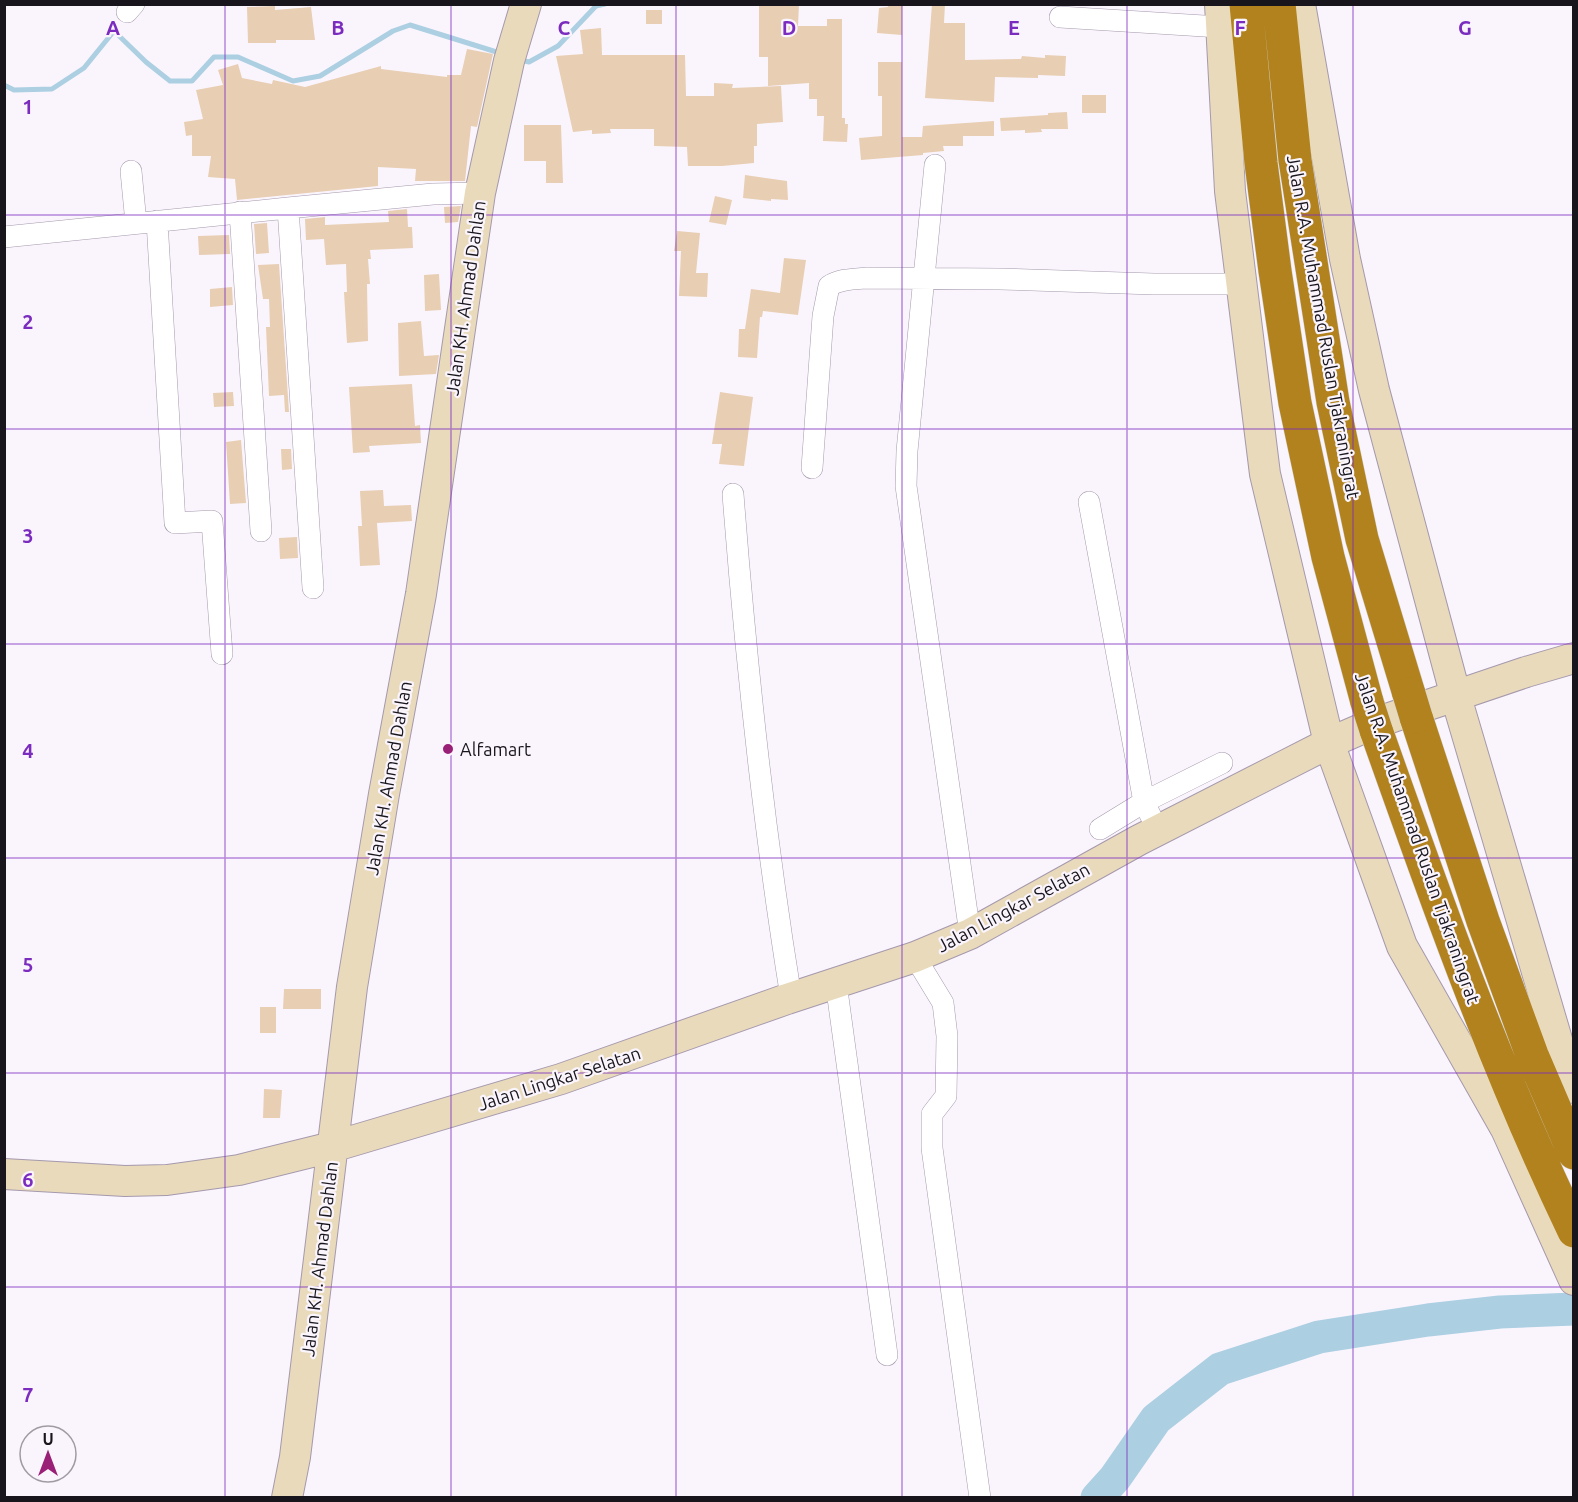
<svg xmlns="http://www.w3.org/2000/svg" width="1578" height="1502" font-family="Ubuntu,sans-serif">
  <rect width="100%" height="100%" fill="#faf5fd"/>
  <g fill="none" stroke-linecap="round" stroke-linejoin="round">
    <path stroke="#accfe2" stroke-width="5" d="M 520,60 L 529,62 L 558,46 L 596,6 L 605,4
      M 4,85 L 14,90 L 52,89 L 84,68 L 114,31 L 146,62 L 170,81 L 192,81 L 214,57 L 238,57 L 293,81 L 320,76 L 393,31 L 410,25 L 503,54"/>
    <path stroke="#accfe2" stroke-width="33" d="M 1097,1498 L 1115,1478 L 1156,1419 L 1220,1369 L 1319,1337 L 1428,1320 L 1500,1312 L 1574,1309"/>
  </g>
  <path fill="#e8ceb3" d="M 759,4 L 799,4 L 798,26 L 827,26 L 827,19 L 842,19 L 842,118 L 845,118 L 845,124 L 848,124 L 847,142 L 823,141 L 824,116 L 817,116 L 817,99 L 809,99 L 809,83 L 768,86 L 768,57 L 759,57 Z
    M 888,4 L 902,4 L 902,35 L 877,33 L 879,8 L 888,7 Z
    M 932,4 L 945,4 L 944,23 L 965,23 L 965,60 L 1021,59 L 1022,56 L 1045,58 L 1045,55 L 1066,56 L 1065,76 L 1038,75 L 1038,78 L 995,77 L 994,102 L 925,98 Z
    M 275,6 L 275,10 L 311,7 L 315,40 L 276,40 L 276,43 L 248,43 L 247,7 Z
    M 646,10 L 662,10 L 662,24 L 646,24 Z
    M 601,28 L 602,55 L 685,55 L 686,96 L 714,96 L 714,83 L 733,84 L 732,88 L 781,86 L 783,122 L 757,124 L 757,146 L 754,146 L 754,163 L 722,166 L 688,166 L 687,147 L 654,146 L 654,129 L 610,129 L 611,133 L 592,134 L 592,130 L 573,132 L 556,56 L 583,54 L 580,30 Z
    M 467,49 L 493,54 L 477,127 L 471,126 L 465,181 L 415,181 L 416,169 L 378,167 L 378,186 L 237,200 L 235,179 L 208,177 L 211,156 L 192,156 L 192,135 L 186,136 L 184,122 L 203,119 L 196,90 L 223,85 L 218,70 L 238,64 L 242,78 L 272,84 L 273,80 L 305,87 L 381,66 L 381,69 L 447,77 L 447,75 L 461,75 Z
    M 878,62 L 902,62 L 902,137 L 922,137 L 923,126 L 994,121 L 994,136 L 963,136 L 963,146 L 943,146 L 944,151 L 923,153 L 923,155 L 861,160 L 859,138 L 882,136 L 882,96 L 878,96 Z
    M 1082,95 L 1106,95 L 1106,113 L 1082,113 Z
    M 1067,112 L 1068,129 L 1041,129 L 1042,132 L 1025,133 L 1025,130 L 1001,131 L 1000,118 L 1048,115 L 1048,113 Z
    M 524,125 L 561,125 L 563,183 L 546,183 L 546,161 L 524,161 Z
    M 745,175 L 787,181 L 788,200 L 771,199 L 771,201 L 743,198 Z
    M 715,196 L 732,200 L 726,225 L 709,222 Z
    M 461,206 L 458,222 L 445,223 L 444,207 Z
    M 407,209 L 408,227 L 412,227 L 413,248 L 370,250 L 371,259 L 368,259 L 370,284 L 367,284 L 368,341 L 347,343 L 344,292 L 347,292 L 346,264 L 326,265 L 324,239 L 306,240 L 305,219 L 325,217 L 325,225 L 389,222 L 388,211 Z
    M 267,223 L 269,253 L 256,254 L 254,224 Z
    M 677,231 L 700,233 L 696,273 L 708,273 L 707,297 L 679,296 L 681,251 L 674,251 Z
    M 229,235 L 230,254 L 199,255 L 198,236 Z
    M 784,258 L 806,260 L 798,315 L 763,311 L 762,317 L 760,317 L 757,358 L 738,357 L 739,329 L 745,329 L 751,289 L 780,293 Z
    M 279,264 L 289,412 L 285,412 L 284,395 L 269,396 L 266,327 L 270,327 L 269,299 L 263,299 L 258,265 Z
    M 439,274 L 441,310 L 425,311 L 424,275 Z
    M 232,287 L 233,305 L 210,307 L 210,289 Z
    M 421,321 L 424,356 L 439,355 L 436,374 L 399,376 L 398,323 Z
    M 412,384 L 415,426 L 420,425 L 421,443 L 369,446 L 370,452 L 353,453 L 349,387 Z
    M 233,392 L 234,406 L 214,407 L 213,393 Z
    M 720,392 L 753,397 L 744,466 L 719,464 L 722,444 L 712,444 Z
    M 241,440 L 246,503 L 230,504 L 226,442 Z
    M 281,449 L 291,449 L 292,469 L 282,470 Z
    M 383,490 L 384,506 L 411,505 L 412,521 L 377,523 L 380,565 L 360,566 L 358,526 L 362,526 L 360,491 Z
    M 297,537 L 298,558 L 280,559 L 279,538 Z
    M 284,989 L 321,989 L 321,1009 L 283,1009 Z
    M 260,1007 L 276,1007 L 276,1033 L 260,1033 Z
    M 264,1089 L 282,1090 L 280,1118 L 263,1118 Z"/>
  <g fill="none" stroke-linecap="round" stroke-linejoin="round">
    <defs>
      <path id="street" d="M 127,12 L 134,4
        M 1060,17 L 1220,27
        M 935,165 L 907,451 L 906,486 L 970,934
        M 131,171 L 136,223
        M 288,208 L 313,588
        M 240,212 L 261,531
        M 157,221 L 175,523 L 212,521 L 222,654
        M 4,237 L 288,208 L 433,194 L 480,193
        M 812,468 L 823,316 L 829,286 C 840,279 854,279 867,278 L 1000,279 L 1154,284 L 1240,284
        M 733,494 C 746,663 764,831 791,997
        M 1089,502 L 1144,802 L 1158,831
        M 1100,829 L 1144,802 L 1222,763
        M 915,957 L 943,1003 L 947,1036 L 946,1096 L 932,1114 L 932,1148 L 980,1498
        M 836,983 L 887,1355"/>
      <path id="secondary" d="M 1220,4 L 1230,191 L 1265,474 L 1329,743 L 1402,946 L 1506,1129 L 1574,1280
        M 1300,4 L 1345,259 L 1374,390 L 1456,697 L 1563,1060 L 1574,1088
        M 4,1174 L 125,1181 L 167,1180 L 239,1170 L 332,1147 L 561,1079 L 787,999 L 915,957 L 970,934 L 1139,840 L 1329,743 L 1375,723 L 1526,672 L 1574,658
        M 287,1498 L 295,1457 L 352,987 L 384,794 L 421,594 L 480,193 L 509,61 L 526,4"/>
      <path id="highway" d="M 1246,4 L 1261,163 L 1275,271 L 1295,403 L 1328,557 L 1367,702
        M 1279,4 L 1295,160 L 1333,402 L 1362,539 L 1409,694
        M 1416,717 L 1483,921 L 1532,1055 L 1574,1153
        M 1376,730 C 1436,900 1496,1069 1574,1231"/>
    </defs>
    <use href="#street" stroke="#a599ad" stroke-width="22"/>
    <use href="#secondary" stroke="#a599ad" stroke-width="32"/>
    <use href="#highway" stroke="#d6d5d6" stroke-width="34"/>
    <use href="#street" stroke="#fff" stroke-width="21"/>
    <use href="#secondary" stroke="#e8dabb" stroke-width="30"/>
    <use href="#highway" stroke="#b1821d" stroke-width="33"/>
    <defs>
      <path id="highway-bridge" d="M 1409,694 L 1416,717
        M 1367,702 L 1376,730"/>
    </defs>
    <use href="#highway-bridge" stroke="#d6d5d6" stroke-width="34" stroke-linecap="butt"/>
    <use href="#highway-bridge" stroke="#b1821d" stroke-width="33"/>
  </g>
  <path fill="none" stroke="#7b2cbf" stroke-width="1.5" stroke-opacity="0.55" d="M 225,4 L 225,1498M 451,4 L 451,1498M 676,4 L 676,1498M 902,4 L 902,1498M 1127,4 L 1127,1498M 1353,4 L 1353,1498M 4,215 L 1574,215M 4,429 L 1574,429M 4,644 L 1574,644M 4,858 L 1574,858M 4,1073 L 1574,1073M 4,1287 L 1574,1287"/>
  <circle fill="#9a1f77" stroke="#faf5fd" stroke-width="2" cx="448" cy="749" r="6"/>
  <g text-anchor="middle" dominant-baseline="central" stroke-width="4.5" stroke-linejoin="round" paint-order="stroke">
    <g font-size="18" fill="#19151c" stroke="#faf5fd">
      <text transform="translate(465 298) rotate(-82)">Jalan KH. Ahmad Dahlan</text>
      <text transform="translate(1324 327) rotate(80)">Jalan R.A. Muhammad Ruslan Tjakraningrat</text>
      <text transform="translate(388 778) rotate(-80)">Jalan KH. Ahmad Dahlan</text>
      <text transform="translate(1418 838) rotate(71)">Jalan R.A. Muhammad Ruslan Tjakraningrat</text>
      <text transform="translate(1013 907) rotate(-28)">Jalan Lingkar Selatan</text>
      <text transform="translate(559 1078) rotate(-18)">Jalan Lingkar Selatan</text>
      <text transform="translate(319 1259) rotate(-83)">Jalan KH. Ahmad Dahlan</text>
    </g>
    <g font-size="18" fill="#19151c" stroke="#faf5fd" text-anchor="start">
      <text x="460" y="749">Alfamart</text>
    </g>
  </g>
  <g font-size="20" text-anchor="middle" font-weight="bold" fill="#7b2cbf" stroke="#faf5fd" stroke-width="4.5" stroke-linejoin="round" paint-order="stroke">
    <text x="113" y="35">A</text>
    <text x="338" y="35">B</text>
    <text x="564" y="35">C</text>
    <text x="789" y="35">D</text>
    <text x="1014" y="35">E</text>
    <text x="1240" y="35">F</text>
    <text x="1465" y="35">G</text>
    <text x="28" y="114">1</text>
    <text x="28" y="329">2</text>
    <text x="28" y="543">3</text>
    <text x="28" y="758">4</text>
    <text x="28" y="972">5</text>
    <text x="28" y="1187">6</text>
    <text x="28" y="1402">7</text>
  </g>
  <rect width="1578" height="1502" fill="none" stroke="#19151c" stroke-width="12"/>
  <g transform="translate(48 1454)"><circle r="28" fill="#faf5fd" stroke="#a09ba3" stroke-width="1.5"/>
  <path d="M0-4.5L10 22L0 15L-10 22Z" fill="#9a1f77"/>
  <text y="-9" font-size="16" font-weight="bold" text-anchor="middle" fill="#19151c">U</text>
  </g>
</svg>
